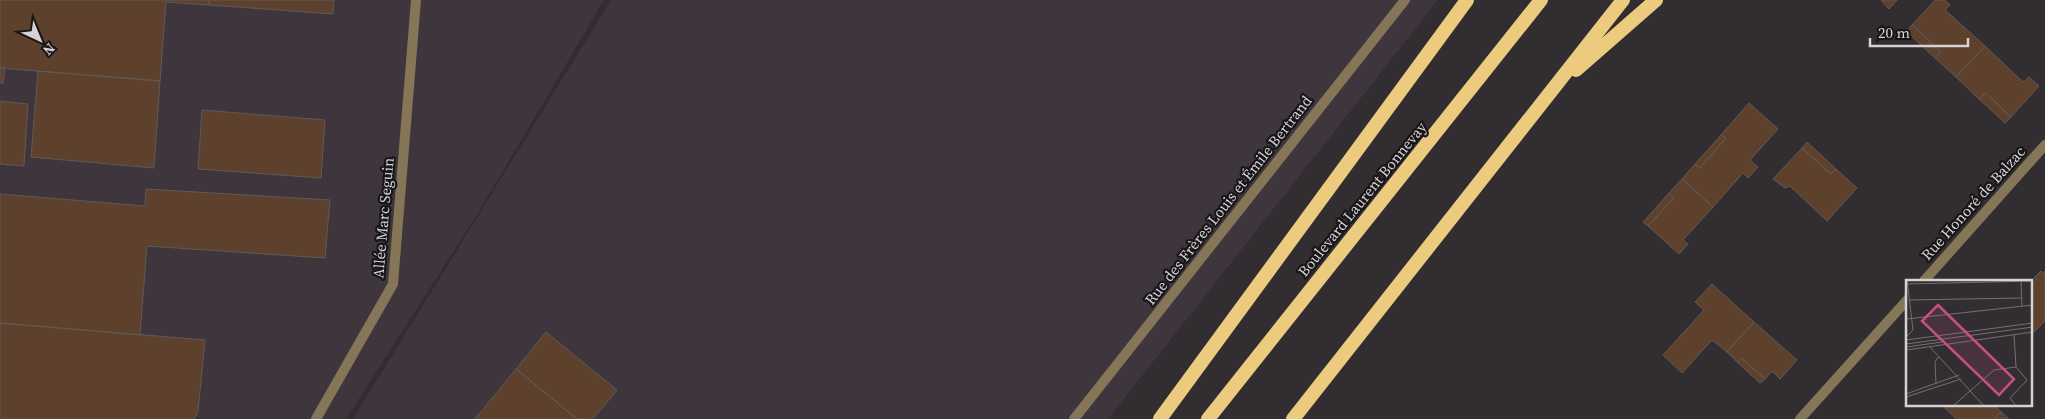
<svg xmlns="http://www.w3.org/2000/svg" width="2045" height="419" font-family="'Source Serif 4',serif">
  <rect width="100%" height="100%" fill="#322d31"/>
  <path fill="#3e353d" d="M 0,0 L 604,0 L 477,215 L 346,419 L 0,419 Z
    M 611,0 L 1438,0 L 1108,419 L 353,419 Z"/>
  <path fill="#5d412d" stroke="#605a56" d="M 0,0 L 209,0 L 209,5 L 166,2 L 160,81 L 0,68 Z
    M 209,0 L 334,0 L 333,14 L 209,5 Z
    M 1881,0 L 1897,0 L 1889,9 Z
    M 1935,0 L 1945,0 L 1950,5 L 1945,10 L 1985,46 L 1956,77 L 1935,58 L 1941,52 L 1912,25 Z
    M 1912,25 L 1941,52 L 1935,58 L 1906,31 Z
    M 1985,46 L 2023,82 L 2029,77 L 2039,86 L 2011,117 L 1986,93 L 1979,99 L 1956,77 Z
    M 0,68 L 5,68 L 3,83 L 0,83 Z
    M 38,71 L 160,81 L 154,168 L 31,157 Z
    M 1986,93 L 2011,117 L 2005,123 L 1979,99 Z
    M 0,101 L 28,104 L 24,166 L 0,164 Z
    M 1749,103 L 1778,129 L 1750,160 L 1758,167 L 1748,178 L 1743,173 L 1713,207 L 1682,179 L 1695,164 L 1700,168 L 1726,138 L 1721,135 Z
    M 202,110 L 325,120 L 321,178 L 198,169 Z
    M 1721,135 L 1726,138 L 1700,168 L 1695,164 Z
    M 1807,142 L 1836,169 L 1831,174 L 1802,148 Z
    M 1802,148 L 1831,174 L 1836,169 L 1857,188 L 1827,221 L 1790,186 L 1785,188 L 1773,179 Z
    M 1682,179 L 1713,207 L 1683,240 L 1688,244 L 1679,254 L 1648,226 L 1674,198 L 1669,193 Z
    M 146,189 L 330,200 L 325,258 L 147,246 L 140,335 L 0,323 L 0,194 L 145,206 Z
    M 1669,193 L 1674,198 L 1648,226 L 1643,222 Z
    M 2041,271 L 2043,273 L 2045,271 L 2045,321 L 2031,335 L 2031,285 L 2036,280 L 2034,278 Z
    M 1712,284 L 1754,322 L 1727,352 L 1712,340 L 1682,373 L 1663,355 L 1704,310 L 1695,302 Z
    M 1754,322 L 1797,360 L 1780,379 L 1772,371 L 1765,379 L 1741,358 L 1737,362 L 1727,352 Z
    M 0,323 L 205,340 L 198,412 L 194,419 L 0,419 Z
    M 546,332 L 617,390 L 593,419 L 577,419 L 516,369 Z
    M 1741,358 L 1765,379 L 1760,383 L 1737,362 Z
    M 516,369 L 577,419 L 475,419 Z
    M 1942,405 L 1994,405 L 2001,412 L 1994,419 L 1956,419 Z
    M 2001,412 L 2009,419 L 1994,419 Z"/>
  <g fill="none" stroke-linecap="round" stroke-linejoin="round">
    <path stroke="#847656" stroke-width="10" d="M 1923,282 L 2045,145
      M 316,419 L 393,284 L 416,0
      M 1074,419 L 1405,0
      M 1800,419 L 1908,299"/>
    <path stroke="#eccb7e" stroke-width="14" d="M 1576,70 L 1656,0
      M 1160,419 L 1467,0
      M 1208,419 L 1541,0
      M 1293,419 L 1623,0"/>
  </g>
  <g text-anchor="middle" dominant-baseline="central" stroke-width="4.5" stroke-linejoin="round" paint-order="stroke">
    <g font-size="15" fill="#d5d2d5" stroke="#181618">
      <text transform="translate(1362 199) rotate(-51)">Boulevard Laurent Bonnevay</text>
      <text transform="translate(1228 200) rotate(-52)">Rue des Frères Louis et Émile Bertrand</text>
      <text transform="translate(1973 203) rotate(-48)">Rue Honoré de Balzac</text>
      <text transform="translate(383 218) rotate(-85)">Allée Marc Seguin</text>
    </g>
  </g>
  <g transform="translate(1906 280)">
    <rect width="126" height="126" fill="#322d31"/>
    <path fill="none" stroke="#736f73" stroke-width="1" d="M 115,2 L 116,26M 0,4 L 127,1M 3,20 L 115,18M 0,39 L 127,25M 108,55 L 110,87M 0,57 L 7,50 L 1,0M 0,60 L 127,43M 0,64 L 127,47M 0,67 L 36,62M 24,67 L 78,126M 0,70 L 127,52M 30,104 L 29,82 L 33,76M 0,114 L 53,95M 0,117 L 55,99M 47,126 L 88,90 L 110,87M 110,126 L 104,118 L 121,100 L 110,87"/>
    <path fill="#c85080" fill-opacity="0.15" stroke="#c85080" stroke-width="2.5" d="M 32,25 L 108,99 L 93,115 L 16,41 Z"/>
    <rect width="126" height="126" fill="none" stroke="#d5d2d5" stroke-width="2.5"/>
  </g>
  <g transform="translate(40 40) rotate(136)" stroke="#181618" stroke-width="4" paint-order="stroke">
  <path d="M0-4L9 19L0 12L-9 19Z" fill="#d5d2d5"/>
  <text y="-8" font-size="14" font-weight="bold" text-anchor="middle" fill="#d5d2d5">N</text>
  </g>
  <path d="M1870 38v8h98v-8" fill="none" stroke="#d5d2d5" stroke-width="2.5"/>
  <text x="1878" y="38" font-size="15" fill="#d5d2d5" stroke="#181618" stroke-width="4" paint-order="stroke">20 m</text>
</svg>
